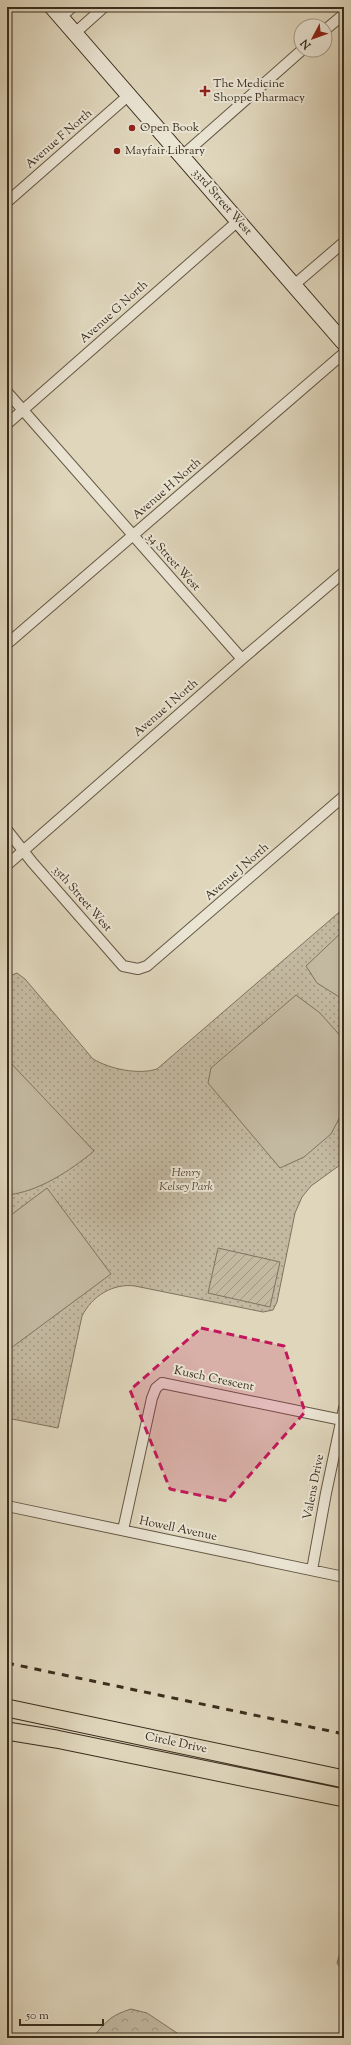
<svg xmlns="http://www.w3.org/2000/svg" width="351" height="2045" font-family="'Sorts Mill Goudy',serif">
  <defs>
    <pattern id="forest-crowns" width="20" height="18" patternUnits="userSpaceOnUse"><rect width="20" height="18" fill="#c3b9a1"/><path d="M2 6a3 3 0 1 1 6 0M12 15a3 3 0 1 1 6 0" fill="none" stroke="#a09783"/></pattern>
    <pattern id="park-dots" width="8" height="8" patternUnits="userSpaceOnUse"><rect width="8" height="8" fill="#c3b9a1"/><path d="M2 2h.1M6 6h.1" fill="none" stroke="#a09783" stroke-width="1.8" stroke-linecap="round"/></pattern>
    <pattern id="garden-furrows" width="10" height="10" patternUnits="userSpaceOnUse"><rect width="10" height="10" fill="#c3b9a1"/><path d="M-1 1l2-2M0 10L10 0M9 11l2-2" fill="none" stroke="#a09783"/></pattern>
  </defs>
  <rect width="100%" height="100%" fill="#dfd6bc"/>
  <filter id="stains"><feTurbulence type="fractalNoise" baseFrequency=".005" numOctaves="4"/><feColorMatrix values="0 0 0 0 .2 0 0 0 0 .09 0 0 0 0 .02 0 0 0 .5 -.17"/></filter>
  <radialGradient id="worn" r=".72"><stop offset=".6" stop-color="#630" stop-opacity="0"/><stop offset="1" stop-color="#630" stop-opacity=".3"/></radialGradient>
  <path fill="url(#forest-crowns)" stroke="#7f735f" d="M 344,1948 L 344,1973 L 337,1963 L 341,1949 Z
    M 131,2009 L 147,2013 L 183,2037 L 183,2038 L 95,2038 L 94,2036 C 107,2020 112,2015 131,2009 Z"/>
  <path fill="url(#park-dots)" stroke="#7f735f" d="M 344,908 L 344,1162 L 311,1186 L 302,1197 L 295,1213 L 277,1302 L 273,1310 L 263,1312 L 135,1286 C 113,1283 92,1296 82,1316 L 58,1428 L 7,1418 L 7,977 L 17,973 L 25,979 L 93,1059 C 110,1069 138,1075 157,1069 Z"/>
  <path fill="url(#garden-furrows)" stroke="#7f735f" d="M 218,1248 L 280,1262 L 270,1307 L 208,1293 Z"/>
  <path fill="#c3b9a1" stroke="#7f735f" d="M 344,930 L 344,1000 L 317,983 L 306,966 Z
    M 296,995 L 320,1013 L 344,1040 L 344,1109 L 331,1134 L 304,1157 L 280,1168 L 208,1083 L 211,1068 Z
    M 7,1059 L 94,1151 C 70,1171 38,1192 7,1195 Z
    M 47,1188 L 111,1274 L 7,1351 L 7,1218 Z"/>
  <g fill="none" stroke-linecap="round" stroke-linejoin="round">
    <defs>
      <path id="minor" d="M 61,17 L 72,7
        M 325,30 L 344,14
        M 75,33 L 104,7
        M 182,156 L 302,50
        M 7,202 L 129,95
        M 294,285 L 344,242
        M 7,392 L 242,659
        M 7,424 L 238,221
        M 7,644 L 344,353
        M 7,830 L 32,862 L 123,966 L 138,969 L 147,966 L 344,796
        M 7,865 L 242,659 L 344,572
        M 7,1506 L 344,1577
        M 123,1530 L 152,1398 L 156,1388 L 162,1383 L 342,1420
        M 312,1570 L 326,1493 L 344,1408"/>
      <path id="secondary" d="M 52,7 L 344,343"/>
      <path id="trunk" d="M 7,1708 L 344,1779
        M 7,1731 L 56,1739 L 344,1798"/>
    </defs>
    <use href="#minor" stroke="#645745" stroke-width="12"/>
    <use href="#secondary" stroke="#3b2d1d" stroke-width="17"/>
    <use href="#trunk" stroke="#3b2d1d" stroke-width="19"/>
    <use href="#minor" stroke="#eae4d3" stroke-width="10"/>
    <use href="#secondary" stroke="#eae4d3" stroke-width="15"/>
    <use href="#trunk" stroke="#dfd6bc" stroke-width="17"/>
    <path stroke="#3b2d1d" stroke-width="3" stroke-dasharray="7 7" stroke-linecap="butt" d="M 7,1663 L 344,1734"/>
  </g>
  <path fill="#c2185b" fill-opacity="0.2" stroke="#c2185b" stroke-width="3" stroke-dasharray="8 5" stroke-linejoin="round" d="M 201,1328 L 284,1346 L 305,1412 L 227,1501 L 170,1489 L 130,1390 Z"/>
  <g fill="#8f2418" stroke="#eae4d3" stroke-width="1.5">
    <path d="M203 85h4v4h4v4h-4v4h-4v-4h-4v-4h4z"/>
    <circle cx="132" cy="128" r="4"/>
    <circle cx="117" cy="151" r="4"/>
  </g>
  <g text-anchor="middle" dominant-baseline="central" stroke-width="4" stroke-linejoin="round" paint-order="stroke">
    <g font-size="12" fill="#3b2d1d" stroke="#eae4d3" text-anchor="start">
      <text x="213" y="84">The Medicine<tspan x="213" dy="14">Shoppe Pharmacy</tspan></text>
      <text x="140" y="128">Open Book</text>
      <text x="125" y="151">Mayfair Library</text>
    </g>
    <g font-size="12" fill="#3b2d1d" stroke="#eae4d3">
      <text transform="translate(59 139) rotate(-41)">Avenue F North</text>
      <text transform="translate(222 202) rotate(49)">33rd Street West</text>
      <text transform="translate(114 312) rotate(-42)">Avenue G North</text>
      <text transform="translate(167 489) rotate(-41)">Avenue H North</text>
      <text transform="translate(173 562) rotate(48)">34 Street West</text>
      <text transform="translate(166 708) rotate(-41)">Avenue I North</text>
      <text transform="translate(237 872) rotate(-41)">Avenue J North</text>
      <text transform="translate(82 899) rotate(49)">35th Street West</text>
      <text transform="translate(214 1379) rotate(12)">Kusch Crescent</text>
      <text transform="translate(314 1487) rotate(-79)">Valens Drive</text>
      <text transform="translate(178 1529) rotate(12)">Howell Avenue</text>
      <text transform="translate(176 1743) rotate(12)">Circle Drive</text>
    </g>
    <g font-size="12" font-style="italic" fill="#564937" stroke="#eae4d3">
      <text x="186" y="1173">Henry<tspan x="186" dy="14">Kelsey Park</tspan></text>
    </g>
  </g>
  <rect width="351" height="2045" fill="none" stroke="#dfd6bc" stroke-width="24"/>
  <rect x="8" y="8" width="335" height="2029" fill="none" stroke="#3b2d1d" stroke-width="2"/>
  <rect x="12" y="12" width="327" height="2021" fill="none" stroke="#3b2d1d"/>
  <g transform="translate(313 38) rotate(229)"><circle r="19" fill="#eae4d3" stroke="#a49b8a"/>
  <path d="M0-3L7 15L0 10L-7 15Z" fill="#8f2418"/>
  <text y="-6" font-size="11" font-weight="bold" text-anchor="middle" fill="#3b2d1d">N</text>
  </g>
  <path d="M20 2019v6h83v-6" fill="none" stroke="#3b2d1d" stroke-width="2"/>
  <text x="26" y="2019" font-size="12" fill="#3b2d1d" stroke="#eae4d3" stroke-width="3" paint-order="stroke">50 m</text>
  <rect width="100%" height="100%" filter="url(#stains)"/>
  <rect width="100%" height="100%" fill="url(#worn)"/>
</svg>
